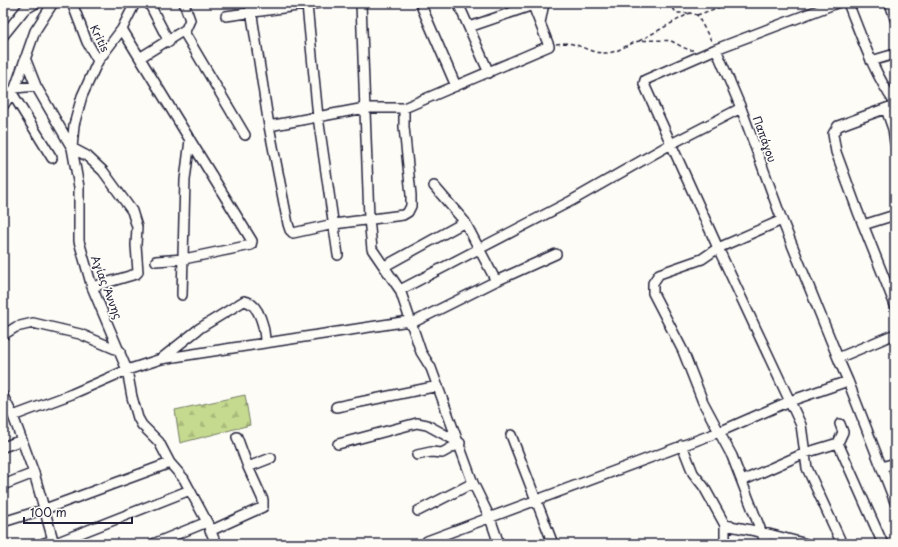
<svg xmlns="http://www.w3.org/2000/svg" width="898" height="547" font-family="'Playpen Sans',sans-serif">
  <defs>
    <pattern id="forest-firs" width="22" height="20" patternUnits="userSpaceOnUse"><rect width="22" height="20" fill="#c6da8f"/><path d="M5 1l3.5 6h-7zM16 11l3.5 6h-7z" fill="#aabb7c"/></pattern>
  </defs>
  <rect width="100%" height="100%" fill="#fdfcf7"/>
  <filter id="ink" filterUnits="userSpaceOnUse"><feTurbulence type="fractalNoise" baseFrequency=".025" numOctaves="2"/><feDisplacementMap in="SourceGraphic" scale="8" xChannelSelector="R" yChannelSelector="G"/><feConvolveMatrix kernelMatrix="1 2 1 2 8 2 1 2 1" color-interpolation-filters="sRGB"/></filter>
  <g filter="url(#ink)">
    <path fill="url(#forest-firs)" stroke="#747e65" d="M 245,395 L 250,425 L 180,443 L 175,410 Z"/>
    <g fill="none" stroke-linecap="round" stroke-linejoin="round">
      <defs>
        <path id="minor" d="M 72,3 L 87,42 L 98,61
          M 135,3 L 122,29 L 98,61 L 82,96 L 74,125 L 72,148 L 79,187 L 79,241 L 92,287 L 127,370 L 132,397 L 138,418 L 142,425 L 159,442 L 170,463 L 184,479 L 207,522 L 216,544
          M 149,3 L 169,42
          M 250,3 L 269,126 L 288,224 L 290,230 L 293,233 L 334,224 L 403,215 L 408,212 L 411,206 L 411,195 L 404,127 L 404,108
          M 361,3 L 369,218 L 372,249 L 400,290 L 421,352 L 431,368 L 473,483 L 490,518 L 499,544
          M 420,3 L 456,86
          M 458,3 L 489,73
          M 837,3 L 716,49 L 741,108 L 782,220 L 838,358
          M 848,3 C 862,38 873,72 895,103
          M 890,3 L 895,19
          M 307,5 L 318,117 L 338,255
          M 226,16 L 319,3
          M 540,23 L 544,3
          M 469,27 L 533,5
          M 122,29 L 252,241 L 251,245 L 184,259 L 156,261
          M 184,32 L 245,135
          M 3,36 L 24,10 L 36,3
          M 716,49 L 645,80 L 644,84 L 718,248 L 702,259 L 659,274 L 653,283 L 653,293 L 683,351 L 703,402 L 732,456 L 766,544
          M 141,57 L 186,29 L 190,20 L 184,3
          M 25,58 L 36,86
          M 871,61 L 895,54
          M 15,88 L 36,86 L 72,148 L 87,156 L 103,171 L 132,211 L 137,227 L 136,245 L 138,272 L 136,274 L 92,287
          M 12,93 L 52,158
          M 895,105 L 838,126 L 833,134 L 836,152 L 858,212 L 895,305
          M 3,106 L 15,88 L 35,31 L 53,3
          M 886,109 L 893,129 L 895,143
          M 269,126 L 365,108 L 404,108 L 549,46 L 532,3
          M 434,186 L 465,222
          M 782,220 L 718,248 L 801,425 L 807,468 L 842,544
          M 863,225 L 895,215
          M 385,266 L 465,222 L 496,281 L 410,324
          M 496,281 L 556,254
          M 400,290 L 571,201 L 671,144 L 741,108
          M 182,295 L 185,180 L 190,140
          M 3,335 L 16,327 L 33,323 L 80,334 L 120,351
          M 162,358 L 200,328 L 244,301 C 260,303 265,330 265,343
          M 848,381 L 895,502
          M 3,396 L 13,416 L 34,473 L 53,540 L 58,542 L 190,490
          M 336,407 L 438,386
          M 13,416 L 72,394 L 127,370 L 161,359 L 409,321
          M 511,435 L 553,544
          M 237,437 L 248,467
          M 838,443 L 883,544
          M 338,444 L 417,423 L 427,425 L 460,443
          M 682,445 L 693,473 L 704,487 L 725,525
          M 3,447 L 22,440
          M 417,455 L 431,452 L 442,453 L 460,443
          M 882,467 L 895,463
          M 742,481 L 805,453 L 838,443 L 843,432 L 840,424
          M 3,485 L 34,473
          M 418,511 L 473,483
          M 3,522 L 45,509 L 170,463
          M 210,531 L 263,507 L 263,500 L 248,467 L 271,458
          M 427,541 L 719,432 L 790,401 L 848,381 L 838,358 L 895,334
          M 42,544 L 53,540
          M 153,544 L 207,522
          M 725,544 L 725,525 L 761,532 L 807,544"/>
      </defs>
      <use href="#minor" stroke="#22223b" stroke-width="12"/>
      <path stroke="#22223b" stroke-width="1.5" stroke-dasharray="4 3" stroke-linecap="butt" d="M 668,3 L 677,13 L 688,13
        M 697,15 L 731,3
        M 639,41 L 690,13 L 697,15 L 712,42
        M 556,44 C 578,40 584,52 603,53 C 618,54 627,43 640,41 C 644,40 668,40 671,41 C 678,44 685,50 693,50"/>
      <use href="#minor" stroke="#fdfcf7" stroke-width="9"/>
    </g>
  </g>
  <g text-anchor="middle" dominant-baseline="central" stroke-width="3.5" stroke-linejoin="round" paint-order="stroke">
    <g font-size="11" fill="#22223b" stroke="#fdfcf7">
      <text transform="translate(100 38) rotate(64)">Kritis</text>
      <text transform="translate(765 139) rotate(70)">Παπάγου</text>
      <text transform="translate(107 287) rotate(69)">Αγίας Άννης</text>
    </g>
  </g>
  <rect width="898" height="547" fill="none" stroke="#fdfcf7" stroke-width="16"/>
  <rect x="8" y="8" width="882" height="531" fill="none" stroke="#22223b" stroke-width="1.5" filter="url(#ink)"/>
  <path d="M24 517v6h108v-6" fill="none" stroke="#22223b" stroke-width="2"/>
  <text x="30" y="517" font-size="12" fill="#22223b" stroke="#fdfcf7" stroke-width="3" paint-order="stroke">100 m</text>
</svg>
